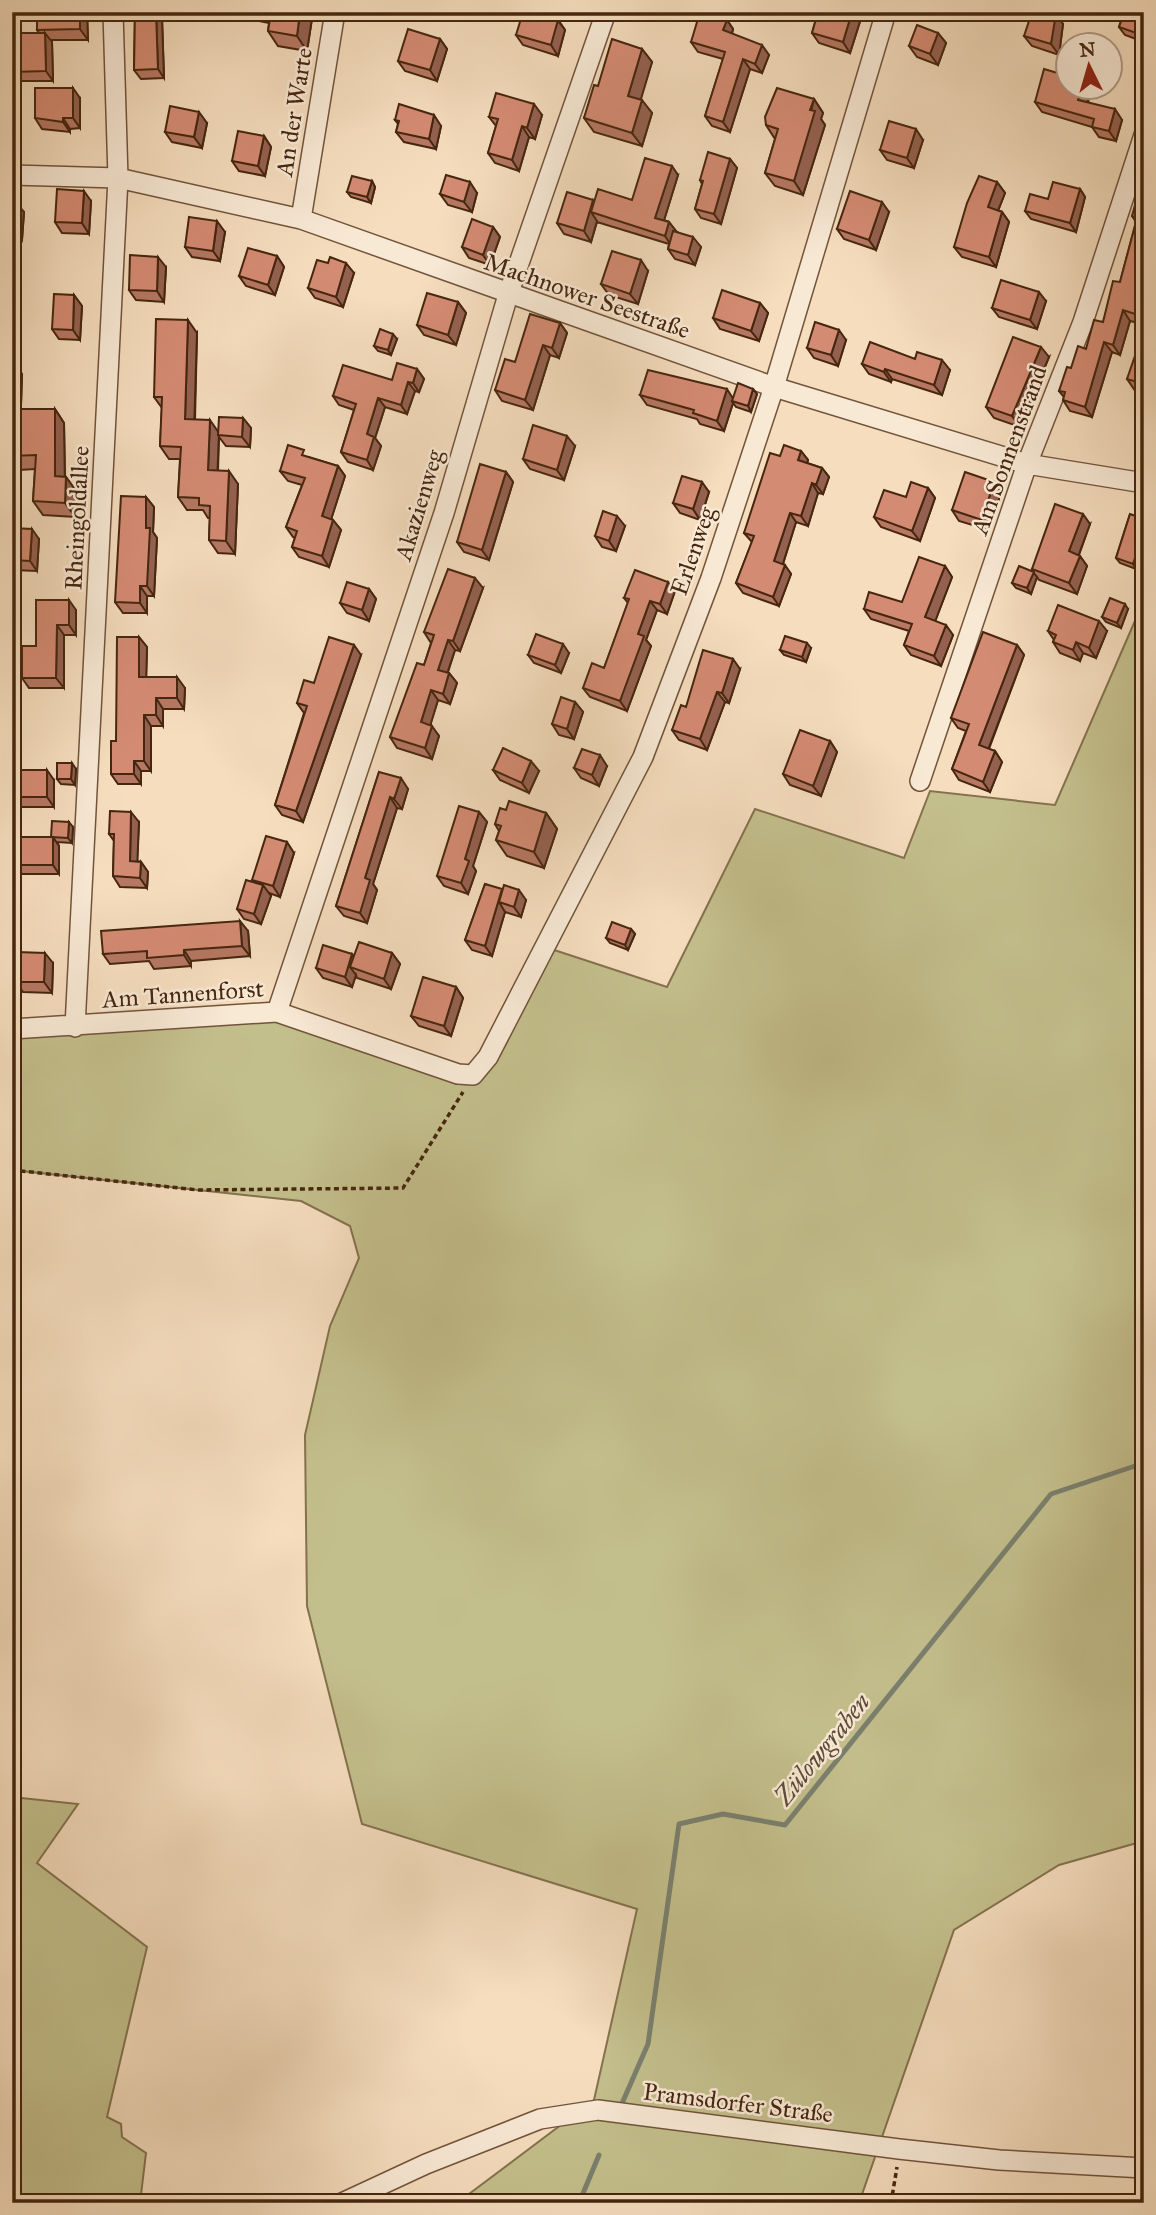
<svg xmlns="http://www.w3.org/2000/svg" width="1156" height="2215" font-family="'IM FELL Great Primer',serif">
  <rect width="100%" height="100%" fill="#f5ddbe"/>
  <filter id="stains"><feTurbulence type="fractalNoise" baseFrequency=".00286" numOctaves="4"/><feColorMatrix values="0 0 0 0 .2 0 0 0 0 .09 0 0 0 0 .02 0 0 0 .5 -.17"/></filter>
  <radialGradient id="worn" r=".72"><stop offset=".6" stop-color="#630" stop-opacity="0"/><stop offset="1" stop-color="#630" stop-opacity=".3"/></radialGradient>
  <path fill="#c3bf8c" stroke="#84724e" stroke-width="2" d="M 1144,600 L 1144,1841 L 1059,1865 L 954,1930 L 859,2203 L 457,2203 L 594,2100 L 637,1909 L 362,1824 L 307,1606 L 305,1435 L 330,1326 L 359,1258 L 350,1226 L 301,1201 L 12,1170 L 12,1029 L 277,1012 L 473,1075 L 545,947 L 667,987 L 755,809 L 904,858 L 930,791 L 1055,805 Z
    M 12,1797 L 78,1804 L 37,1863 L 147,1947 L 107,2117 L 121,2124 L 122,2137 L 146,2153 L 140,2203 L 12,2203 Z"/>
  <g fill="none" stroke-linecap="round" stroke-linejoin="round">
    <path stroke="#7a806e" stroke-width="5" d="M 620,2108 L 648,2044 L 679,1824 L 723,1814 L 785,1825 L 1051,1494 L 1144,1463
      M 579,2203 L 599,2155"/>
    <defs>
      <path id="street" d="M 12,175 L 118,178 L 301,219 L 774,387 L 1027,464 L 1144,483
        M 301,219 L 335,12
        M 920,781 L 1027,464 L 1083,322 L 1144,135
        M 277,1012 L 444,513 L 508,295 L 606,12
        M 75,1027 L 118,178 L 113,12
        M 12,1029 L 277,1012 L 458,1074 L 473,1075 L 488,1057 L 643,757 L 711,578 L 774,387 L 886,12
        M 342,2203 L 426,2164 L 540,2119 L 598,2110 L 899,2149 L 999,2160 L 1144,2168"/>
    </defs>
    <use href="#street" stroke="#72543b" stroke-width="22"/>
    <path stroke="#46260f" stroke-width="3.5" stroke-dasharray="5 3.5" stroke-linecap="butt" d="M 12,1170 L 198,1190 L 403,1188 L 463,1092
      M 891,2203 L 897,2167"/>
    <use href="#street" stroke="#f8e9d5" stroke-width="19"/>
  </g>
  <path fill="#b67863" stroke="#46260f" stroke-width="2" d="M 87,12 L 88,40 L 51,40 L 52,42 L 53,81 L 12,81 L 12,33 L 39,33 L 37,30 Z
    M 135,12 L 173,12 L 173,18 L 162,18 L 164,78 L 141,79 L 134,70 Z
    M 224,12 L 313,12 L 307,51 L 278,46 L 268,31 L 269,23 L 225,14 Z
    M 432,12 L 449,12 L 448,17 Z
    M 818,12 L 863,12 L 850,53 L 819,43 L 812,33 Z
    M 1111,12 L 1144,12 L 1144,42 L 1125,35 L 1119,27 L 1122,18 L 1113,15 Z
    M 1062,14 L 1060,20 L 1063,24 L 1059,55 L 1032,46 L 1024,36 Z
    M 727,20 L 733,29 L 732,34 L 769,55 L 762,73 L 750,69 L 730,132 L 712,126 L 705,116 L 723,59 L 698,52 L 691,42 Z
    M 559,21 L 565,30 L 558,56 L 523,45 L 516,35 Z
    M 938,33 L 946,43 L 938,65 L 917,57 L 909,46 Z
    M 440,39 L 447,49 L 437,81 L 405,71 L 398,61 Z
    M 642,49 L 652,62 L 640,99 L 652,113 L 642,146 L 594,132 L 584,118 L 598,86 Z
    M 1091,91 L 1088,102 L 1122,120 L 1116,141 L 1099,137 L 1092,127 L 1042,112 L 1035,102 Z
    M 80,98 L 80,128 L 70,129 L 70,132 L 42,129 L 35,118 Z
    M 814,99 L 823,113 L 821,119 L 825,125 L 803,195 L 775,186 L 765,173 L 775,139 L 766,125 Z
    M 542,115 L 535,139 L 529,137 L 519,171 L 495,163 L 488,153 L 496,126 L 489,117 Z
    M 395,120 L 441,126 L 436,149 L 404,142 L 396,132 L 398,124 Z
    M 207,123 L 202,148 L 172,142 L 165,132 Z
    M 264,136 L 271,147 L 265,176 L 239,171 L 232,161 Z
    M 923,140 L 914,168 L 887,160 L 880,150 Z
    M 730,159 L 737,168 L 721,224 L 701,218 L 695,209 L 702,184 L 700,180 Z
    M 678,175 L 664,220 L 669,222 L 676,231 L 701,247 L 695,265 L 675,259 L 668,249 L 669,244 L 597,222 L 591,242 L 564,234 L 557,223 L 593,200 L 594,201 L 632,200 Z
    M 372,181 L 375,187 L 371,203 L 351,197 L 347,192 Z
    M 997,182 L 1005,193 L 998,211 L 1002,212 L 1009,222 L 996,267 L 962,257 L 954,247 Z
    M 1080,189 L 1085,197 L 1076,232 L 1031,219 L 1025,211 L 1048,199 Z
    M 477,193 L 472,212 L 448,205 L 440,194 Z
    M 1144,200 L 1142,324 L 1130,321 L 1120,355 L 1112,352 L 1092,417 L 1070,411 L 1063,400 L 1064,397 L 1059,391 L 1071,368 L 1086,349 L 1103,322 L 1120,282 L 1136,222 L 1132,216 Z
    M 91,201 L 89,234 L 62,233 L 55,222 Z
    M 12,202 L 24,212 L 22,240 L 12,239 Z
    M 889,212 L 876,250 L 844,239 L 837,229 Z
    M 493,227 L 500,237 L 490,265 L 469,258 L 462,247 Z
    M 225,232 L 220,261 L 192,257 L 185,247 Z
    M 277,256 L 284,267 L 275,295 L 246,286 L 239,276 Z
    M 166,267 L 164,302 L 136,300 L 129,290 Z
    M 648,271 L 638,304 L 609,295 L 601,284 Z
    M 354,273 L 343,307 L 315,298 L 308,288 Z
    M 74,295 L 82,306 L 80,340 L 59,339 L 52,329 Z
    M 1046,301 L 1037,329 L 999,317 L 992,308 Z
    M 458,302 L 466,313 L 456,345 L 424,335 L 417,325 Z
    M 760,303 L 768,313 L 759,341 L 720,329 L 713,318 Z
    M 560,323 L 567,333 L 559,358 L 550,355 L 533,410 L 502,401 L 495,390 L 515,362 Z
    M 197,333 L 195,420 L 219,432 L 243,418 L 251,428 L 250,447 L 226,446 L 219,437 L 218,471 L 238,484 L 235,554 L 218,553 L 209,540 L 210,518 L 208,518 L 203,510 L 187,510 L 178,497 L 180,459 L 169,459 L 160,446 L 162,408 L 154,397 Z
    M 397,339 L 391,355 L 378,351 L 374,346 Z
    M 846,340 L 838,366 L 814,358 L 807,348 Z
    M 1144,349 L 1144,396 L 1138,395 L 1127,379 Z
    M 1049,357 L 1020,427 L 994,418 L 986,407 Z
    M 915,359 L 950,370 L 942,395 L 892,379 L 891,382 L 869,374 L 862,364 Z
    M 12,364 L 15,364 L 22,374 L 21,405 L 12,405 Z
    M 417,369 L 424,379 L 419,392 L 415,391 L 407,414 L 385,407 L 375,438 L 381,446 L 373,470 L 348,462 L 341,452 L 354,410 L 339,405 L 333,396 L 392,380 Z
    M 753,389 L 757,394 L 751,412 L 736,407 L 733,403 L 724,431 L 700,424 L 697,419 L 647,405 L 640,395 L 733,398 Z
    M 12,409 L 55,409 L 64,423 L 65,477 L 66,477 L 76,491 L 75,517 L 43,515 L 33,501 L 35,469 L 19,470 L 12,460 Z
    M 575,446 L 564,480 L 530,469 L 523,459 Z
    M 801,451 L 808,460 L 807,463 L 822,468 L 829,477 L 823,494 L 818,493 L 808,526 L 796,522 L 783,564 L 791,574 L 779,606 L 743,593 L 736,583 L 752,542 L 744,533 L 780,456 Z
    M 308,457 L 338,466 L 345,476 L 331,519 L 333,520 L 341,530 L 329,567 L 299,557 L 292,547 L 295,538 L 293,537 L 286,527 L 302,485 L 288,481 L 280,471 Z
    M 506,472 L 513,482 L 489,560 L 464,552 L 457,542 Z
    M 928,488 L 935,498 L 920,541 L 881,527 L 874,517 L 906,497 Z
    M 709,492 L 700,520 L 680,513 L 673,503 Z
    M 1001,492 L 989,530 L 959,521 L 952,510 Z
    M 146,497 L 154,507 L 153,532 L 157,538 L 154,596 L 147,596 L 147,613 L 123,613 L 115,602 Z
    M 1130,514 L 1136,569 L 1120,563 L 1116,558 Z
    M 1090,524 L 1079,555 L 1087,566 L 1077,594 L 1039,580 L 1037,577 L 1031,594 L 1016,588 L 1012,583 L 1033,571 L 1032,569 Z
    M 625,526 L 616,551 L 602,547 L 595,536 Z
    M 12,528 L 39,539 L 37,571 L 12,570 Z
    M 945,566 L 952,577 L 935,621 L 953,635 L 941,666 L 911,655 L 904,645 L 909,631 L 871,619 L 864,609 L 902,602 Z
    M 483,588 L 460,651 L 455,650 L 448,672 L 449,673 L 457,683 L 450,704 L 438,700 L 430,725 L 439,736 L 432,759 L 397,748 L 390,737 L 424,665 L 431,643 L 424,632 Z
    M 369,589 L 376,599 L 369,621 L 347,613 L 340,603 Z
    M 675,591 L 667,614 L 657,610 L 646,640 L 651,646 L 627,711 L 590,697 L 583,688 L 604,668 L 628,603 L 624,598 Z
    M 36,600 L 76,610 L 76,635 L 64,635 L 64,688 L 29,688 L 22,678 L 36,646 Z
    M 1128,609 L 1121,628 L 1106,622 L 1102,617 Z
    M 1048,631 L 1107,631 L 1096,658 L 1083,653 L 1080,661 L 1060,653 L 1053,642 L 1054,640 Z
    M 139,637 L 147,647 L 146,677 L 185,688 L 184,709 L 163,709 L 163,726 L 151,726 L 151,771 L 141,771 L 141,784 L 118,784 L 111,774 L 116,741 Z
    M 1017,645 L 1024,655 L 989,749 L 995,751 L 1002,762 L 990,792 L 959,780 L 952,769 L 966,731 L 958,728 L 951,718 Z
    M 811,648 L 806,662 L 784,655 L 780,650 Z
    M 569,653 L 561,673 L 534,663 L 528,655 Z
    M 361,655 L 303,822 L 282,815 L 275,805 L 304,713 L 297,703 L 314,683 Z
    M 740,669 L 729,703 L 725,702 L 707,750 L 679,740 L 672,730 L 686,707 Z
    M 575,702 L 583,712 L 574,739 L 559,735 L 552,724 Z
    M 830,741 L 837,752 L 821,796 L 790,785 L 783,774 Z
    M 607,766 L 599,786 L 581,778 L 574,768 Z
    M 76,769 L 75,785 L 61,784 L 57,779 Z
    M 493,770 L 539,771 L 529,793 L 500,780 Z
    M 379,772 L 408,789 L 402,809 L 397,808 L 373,884 L 377,890 L 367,923 L 344,916 L 336,906 Z
    M 54,780 L 54,807 L 22,807 L 15,797 Z
    M 506,810 L 546,813 L 557,829 L 544,868 L 507,856 L 496,840 L 499,831 L 495,824 Z
    M 479,812 L 487,822 L 473,866 L 476,871 L 468,894 L 444,886 L 437,876 Z
    M 139,822 L 137,861 L 141,862 L 148,872 L 147,888 L 120,887 L 113,876 L 114,841 L 109,834 Z
    M 73,827 L 72,843 L 57,842 L 59,846 L 59,874 L 22,874 L 16,865 L 51,837 Z
    M 294,853 L 280,897 L 269,893 L 271,896 L 261,924 L 244,919 L 237,909 L 253,882 L 252,880 Z
    M 485,884 L 526,900 L 521,917 L 505,912 L 492,956 L 472,950 L 465,940 Z
    M 631,929 L 635,934 L 628,950 L 610,943 L 606,938 Z
    M 248,931 L 250,956 L 191,961 L 191,966 L 154,969 L 149,961 L 110,964 L 103,954 Z
    M 392,953 L 400,964 L 391,989 L 357,978 L 356,975 L 352,987 L 323,978 L 316,968 L 352,954 L 354,957 Z
    M 53,963 L 52,993 L 23,992 L 16,982 Z
    M 456,987 L 463,998 L 451,1036 L 419,1026 L 411,1016 Z"/>
  <path fill="#946150" stroke="#46260f" stroke-width="2" d="M 80,12 L 87,12 L 88,40 L 80,29 Z
    M 156,12 L 158,12 L 162,18 L 164,78 L 158,69 Z
    M 300,12 L 313,12 L 307,51 L 297,36 Z
    M 552,12 L 562,12 L 559,22 L 565,30 L 558,56 L 551,45 L 550,17 Z
    M 852,12 L 863,12 L 850,53 L 843,42 Z
    M 1052,12 L 1060,12 L 1062,14 L 1060,20 L 1063,24 L 1059,55 L 1051,44 Z
    M 1139,12 L 1144,12 L 1144,41 L 1139,34 L 1138,17 Z
    M 727,20 L 733,29 L 730,40 L 723,30 Z
    M 45,33 L 52,42 L 53,81 L 46,71 Z
    M 938,33 L 946,43 L 938,65 L 930,54 Z
    M 440,39 L 447,49 L 437,81 L 430,70 Z
    M 762,45 L 769,55 L 762,73 L 755,64 Z
    M 642,49 L 652,62 L 638,109 L 628,96 Z
    M 743,59 L 750,69 L 730,132 L 723,122 Z
    M 73,88 L 80,98 L 80,128 L 73,118 Z
    M 1082,88 L 1088,88 L 1091,91 L 1085,110 L 1078,100 Z
    M 814,99 L 823,113 L 821,119 L 825,125 L 803,195 L 794,181 Z
    M 642,100 L 652,113 L 642,146 L 632,133 Z
    M 534,104 L 542,115 L 535,139 L 527,128 Z
    M 1115,109 L 1122,120 L 1116,141 L 1109,131 Z
    M 199,112 L 207,123 L 202,148 L 194,137 Z
    M 434,115 L 441,126 L 436,149 L 429,139 Z
    M 63,118 L 70,129 L 70,132 L 63,122 Z
    M 522,126 L 529,137 L 519,171 L 512,160 Z
    M 916,129 L 923,140 L 914,168 L 907,158 Z
    M 264,136 L 271,147 L 265,176 L 258,166 Z
    M 730,159 L 737,168 L 721,224 L 714,214 Z
    M 672,166 L 678,175 L 662,227 L 655,218 Z
    M 372,181 L 375,187 L 371,203 L 367,197 Z
    M 470,182 L 477,193 L 472,212 L 464,202 Z
    M 997,182 L 1005,193 L 995,218 L 988,207 Z
    M 1080,189 L 1085,197 L 1076,232 L 1070,223 Z
    M 84,191 L 91,201 L 89,234 L 82,223 Z
    M 593,200 L 601,210 L 591,212 L 597,221 L 591,242 L 584,231 Z
    M 16,202 L 24,212 L 22,240 L 15,229 Z
    M 882,202 L 889,212 L 876,250 L 869,240 Z
    M 1002,212 L 1009,222 L 996,267 L 989,257 Z
    M 217,221 L 225,232 L 220,261 L 213,251 Z
    M 669,222 L 676,231 L 671,245 L 665,236 Z
    M 493,227 L 500,237 L 490,265 L 483,255 Z
    M 693,237 L 701,247 L 695,265 L 688,255 Z
    M 277,256 L 284,267 L 275,295 L 268,285 Z
    M 158,257 L 166,267 L 164,302 L 157,291 Z
    M 641,260 L 648,271 L 638,304 L 630,294 Z
    M 346,263 L 354,273 L 343,307 L 336,297 Z
    M 1144,280 L 1144,317 L 1142,324 L 1135,314 Z
    M 1039,292 L 1046,301 L 1037,329 L 1030,320 Z
    M 74,295 L 82,306 L 80,340 L 73,330 Z
    M 458,302 L 466,313 L 456,345 L 448,335 Z
    M 760,303 L 768,313 L 759,341 L 751,331 Z
    M 1123,310 L 1130,321 L 1120,355 L 1113,345 Z
    M 188,320 L 197,333 L 194,432 L 185,419 Z
    M 560,323 L 567,333 L 559,358 L 552,348 Z
    M 839,330 L 846,340 L 838,366 L 831,355 Z
    M 393,334 L 397,339 L 391,355 L 388,350 Z
    M 1104,342 L 1112,352 L 1092,417 L 1085,407 Z
    M 543,345 L 550,355 L 533,410 L 525,400 Z
    M 1041,347 L 1049,357 L 1020,427 L 1012,416 Z
    M 942,360 L 950,370 L 942,395 L 934,385 Z
    M 15,364 L 22,374 L 21,405 L 14,395 Z
    M 417,369 L 424,379 L 419,392 L 413,383 Z
    M 885,369 L 892,379 L 891,382 L 884,372 Z
    M 408,382 L 415,391 L 407,414 L 401,405 Z
    M 727,389 L 734,400 L 732,401 L 733,403 L 724,431 L 717,421 Z
    M 753,389 L 757,394 L 751,412 L 748,406 Z
    M 378,398 L 385,407 L 375,438 L 381,446 L 373,470 L 367,460 L 367,434 Z
    M 55,409 L 64,423 L 65,490 L 55,476 Z
    M 243,418 L 251,428 L 250,447 L 242,437 Z
    M 210,420 L 219,433 L 217,483 L 208,470 Z
    M 567,436 L 575,446 L 564,480 L 557,470 Z
    M 801,451 L 808,460 L 805,469 L 798,460 Z
    M 338,466 L 345,476 L 329,526 L 322,516 Z
    M 822,468 L 829,477 L 823,494 L 816,485 Z
    M 229,471 L 238,484 L 235,554 L 226,541 Z
    M 506,472 L 513,482 L 489,560 L 482,550 Z
    M 66,477 L 76,491 L 75,517 L 65,503 Z
    M 702,482 L 709,492 L 700,520 L 693,509 Z
    M 994,482 L 1001,492 L 989,530 L 982,520 Z
    M 812,483 L 818,493 L 808,526 L 801,516 Z
    M 928,488 L 935,498 L 920,541 L 912,531 Z
    M 146,497 L 154,507 L 153,532 L 157,538 L 154,596 L 147,586 L 146,528 Z
    M 790,513 L 796,522 L 781,570 L 774,561 Z
    M 1083,514 L 1090,524 L 1076,562 L 1069,551 Z
    M 617,516 L 625,526 L 616,551 L 609,541 Z
    M 333,520 L 341,530 L 329,567 L 322,556 Z
    M 32,529 L 39,539 L 37,571 L 30,561 Z
    M 1144,531 L 1144,547 L 1136,569 L 1133,564 Z
    M 1080,556 L 1087,566 L 1077,594 L 1069,583 Z
    M 785,565 L 791,574 L 779,606 L 773,597 Z
    M 945,566 L 952,577 L 933,627 L 925,617 Z
    M 1033,572 L 1037,577 L 1031,594 L 1027,588 Z
    M 475,578 L 483,588 L 460,651 L 453,641 Z
    M 668,582 L 675,591 L 667,614 L 660,604 Z
    M 140,586 L 147,596 L 147,613 L 140,603 Z
    M 369,589 L 376,599 L 369,621 L 362,610 Z
    M 69,600 L 76,610 L 76,635 L 69,625 Z
    M 650,601 L 657,610 L 646,640 L 651,646 L 627,711 L 620,701 L 638,634 Z
    M 1125,604 L 1128,609 L 1121,628 L 1117,623 Z
    M 1099,621 L 1107,631 L 1096,658 L 1089,648 Z
    M 57,625 L 64,635 L 64,688 L 56,678 Z
    M 946,625 L 953,635 L 941,666 L 934,656 Z
    M 139,637 L 147,647 L 146,688 L 139,677 Z
    M 448,640 L 455,650 L 445,680 L 438,670 Z
    M 1076,642 L 1083,653 L 1080,661 L 1073,650 Z
    M 807,643 L 811,648 L 806,662 L 802,657 Z
    M 563,644 L 569,653 L 561,673 L 555,665 Z
    M 354,645 L 361,655 L 303,822 L 296,811 Z
    M 1017,645 L 1024,655 L 986,755 L 979,745 Z
    M 733,659 L 740,669 L 729,703 L 722,693 Z
    M 449,673 L 457,683 L 450,704 L 443,694 Z
    M 177,677 L 185,688 L 184,709 L 177,698 Z
    M 431,690 L 438,700 L 428,733 L 421,722 Z
    M 717,692 L 725,702 L 707,750 L 700,739 Z
    M 156,698 L 163,709 L 163,726 L 156,715 Z
    M 575,702 L 583,712 L 574,739 L 567,729 Z
    M 144,715 L 151,726 L 151,771 L 144,761 Z
    M 432,726 L 439,736 L 432,759 L 425,748 Z
    M 830,741 L 837,752 L 821,796 L 813,786 Z
    M 995,751 L 1002,762 L 990,792 L 983,782 Z
    M 600,755 L 607,766 L 599,786 L 592,775 Z
    M 134,761 L 141,771 L 141,784 L 134,774 Z
    M 531,761 L 539,771 L 529,793 L 522,783 Z
    M 72,763 L 76,769 L 75,785 L 71,779 Z
    M 47,770 L 54,780 L 54,807 L 47,797 Z
    M 401,778 L 408,789 L 402,809 L 394,799 Z
    M 390,797 L 397,808 L 373,884 L 377,890 L 367,923 L 360,913 L 365,878 Z
    M 131,812 L 139,822 L 137,871 L 130,861 Z
    M 479,812 L 487,822 L 473,866 L 476,871 L 468,894 L 461,883 L 465,859 Z
    M 546,813 L 557,829 L 544,868 L 534,852 Z
    M 69,822 L 73,827 L 72,843 L 68,838 Z
    M 53,837 L 59,846 L 59,874 L 53,865 Z
    M 287,842 L 294,853 L 280,897 L 273,886 Z
    M 141,862 L 148,872 L 147,888 L 140,878 Z
    M 263,885 L 271,896 L 261,924 L 254,914 Z
    M 502,889 L 499,902 L 505,912 L 492,956 L 485,946 Z
    M 519,890 L 526,900 L 521,917 L 514,907 Z
    M 240,921 L 248,931 L 250,956 L 242,946 Z
    M 631,929 L 635,934 L 628,950 L 625,945 Z
    M 184,950 L 191,961 L 191,966 L 184,955 Z
    M 45,953 L 53,963 L 52,993 L 44,982 Z
    M 392,953 L 400,964 L 391,989 L 384,979 Z
    M 352,954 L 359,964 L 350,967 L 356,975 L 352,987 L 345,977 Z
    M 456,987 L 463,998 L 451,1036 L 444,1026 Z"/>
  <path fill="#d48b73" stroke="#46260f" stroke-width="2" d="M 37,12 L 80,12 L 80,29 L 37,30 Z
    M 135,12 L 156,12 L 158,69 L 134,70 Z
    M 271,12 L 300,12 L 297,36 L 268,31 Z
    M 523,12 L 552,12 L 550,17 L 558,20 L 551,45 L 516,35 Z
    M 700,12 L 727,20 L 723,30 L 762,45 L 755,64 L 743,59 L 723,122 L 705,116 L 725,52 L 691,42 Z
    M 818,12 L 852,12 L 843,42 L 812,33 Z
    M 1032,12 L 1052,12 L 1056,14 L 1051,44 L 1024,36 Z
    M 1123,12 L 1139,12 L 1138,17 L 1144,19 L 1144,21 L 1139,34 L 1119,27 L 1124,13 Z
    M 917,25 L 938,33 L 930,54 L 909,46 Z
    M 408,29 L 440,39 L 430,70 L 398,61 Z
    M 12,33 L 45,33 L 46,71 L 12,72 Z
    M 612,39 L 642,49 L 628,96 L 642,100 L 632,133 L 584,118 L 594,85 L 598,86 Z
    M 1044,69 L 1068,76 L 1068,88 L 1082,88 L 1078,100 L 1115,109 L 1109,131 L 1092,127 L 1094,119 L 1035,102 Z
    M 35,88 L 73,88 L 73,118 L 63,118 L 63,122 L 35,118 Z
    M 777,88 L 814,99 L 810,110 L 815,111 L 794,181 L 765,173 L 778,129 L 766,125 L 765,117 Z
    M 496,93 L 534,104 L 527,128 L 522,126 L 512,160 L 488,153 L 498,119 L 489,117 Z
    M 399,104 L 434,115 L 429,139 L 396,132 L 399,121 L 395,120 Z
    M 170,106 L 199,112 L 194,137 L 165,132 Z
    M 889,121 L 916,129 L 907,158 L 880,150 Z
    M 238,131 L 264,136 L 258,166 L 232,161 Z
    M 708,152 L 730,159 L 714,214 L 695,209 L 703,181 L 700,180 Z
    M 645,158 L 672,166 L 655,218 L 669,222 L 665,236 L 591,212 L 598,189 L 632,200 Z
    M 446,175 L 470,182 L 464,202 L 440,194 Z
    M 352,176 L 372,181 L 367,197 L 347,192 Z
    M 979,176 L 997,182 L 988,207 L 1002,212 L 989,257 L 954,247 L 967,203 Z
    M 1053,182 L 1080,189 L 1070,223 L 1025,211 L 1030,194 L 1048,199 Z
    M 57,189 L 84,191 L 82,223 L 55,222 Z
    M 850,191 L 882,202 L 869,240 L 837,229 Z
    M 567,192 L 593,200 L 584,231 L 557,223 Z
    M 1137,198 L 1144,200 L 1144,280 L 1135,314 L 1123,310 L 1113,345 L 1104,342 L 1085,407 L 1063,400 L 1065,392 L 1059,391 L 1067,367 L 1071,368 L 1078,346 L 1086,349 L 1094,320 L 1103,322 L 1113,281 L 1120,282 L 1137,218 L 1132,216 Z
    M 12,202 L 16,202 L 15,229 L 12,229 Z
    M 189,217 L 217,221 L 213,251 L 185,247 Z
    M 472,219 L 493,227 L 483,255 L 462,247 Z
    M 673,231 L 693,237 L 688,255 L 668,249 Z
    M 248,248 L 277,256 L 268,285 L 239,276 Z
    M 612,251 L 641,260 L 630,294 L 601,284 Z
    M 130,255 L 158,257 L 157,291 L 129,290 Z
    M 330,257 L 346,263 L 336,297 L 308,288 L 317,260 L 328,263 Z
    M 1001,280 L 1039,292 L 1030,320 L 992,308 Z
    M 722,290 L 760,303 L 751,331 L 713,318 Z
    M 427,293 L 458,302 L 448,335 L 417,325 Z
    M 54,294 L 74,295 L 73,330 L 52,329 Z
    M 530,314 L 560,323 L 552,348 L 543,345 L 525,400 L 495,390 L 505,359 L 515,362 Z
    M 156,319 L 188,320 L 185,419 L 210,420 L 208,470 L 229,471 L 226,541 L 209,540 L 210,506 L 199,505 L 199,498 L 178,497 L 181,447 L 160,446 L 162,397 L 154,397 Z
    M 815,322 L 839,330 L 831,355 L 807,348 Z
    M 380,329 L 393,334 L 388,350 L 374,346 Z
    M 1013,337 L 1041,347 L 1012,416 L 986,407 Z
    M 870,342 L 915,359 L 917,352 L 942,360 L 934,385 L 885,369 L 884,372 L 862,364 Z
    M 1138,347 L 1144,349 L 1144,384 L 1127,379 Z
    M 397,363 L 417,369 L 413,383 L 408,382 L 401,405 L 378,398 L 367,434 L 374,437 L 367,460 L 341,452 L 356,404 L 333,396 L 343,365 L 392,380 Z
    M 12,364 L 15,364 L 14,395 L 12,395 Z
    M 648,370 L 727,389 L 717,421 L 693,413 L 694,410 L 640,395 Z
    M 738,383 L 753,389 L 748,406 L 732,401 Z
    M 12,409 L 55,409 L 55,476 L 66,477 L 65,503 L 33,501 L 36,455 L 12,456 Z
    M 219,417 L 243,418 L 242,437 L 218,435 Z
    M 533,425 L 567,436 L 557,470 L 523,459 Z
    M 288,445 L 304,450 L 302,455 L 338,466 L 322,516 L 333,520 L 322,556 L 292,547 L 297,531 L 286,527 L 305,478 L 280,471 Z
    M 784,445 L 801,451 L 798,460 L 822,468 L 816,485 L 812,483 L 801,516 L 790,513 L 774,561 L 785,565 L 773,597 L 736,583 L 754,536 L 744,533 L 770,453 L 780,456 Z
    M 480,464 L 506,472 L 482,550 L 457,542 Z
    M 965,472 L 994,482 L 982,520 L 952,510 Z
    M 682,476 L 702,482 L 693,509 L 673,503 Z
    M 911,482 L 928,488 L 912,531 L 874,517 L 884,490 L 906,497 Z
    M 121,496 L 146,497 L 146,528 L 150,528 L 147,586 L 140,586 L 140,603 L 115,602 Z
    M 1055,504 L 1083,514 L 1069,551 L 1080,556 L 1069,583 L 1032,569 Z
    M 603,511 L 617,516 L 609,541 L 595,536 Z
    M 1130,514 L 1144,519 L 1144,531 L 1133,564 L 1116,558 Z
    M 12,528 L 32,529 L 30,561 L 12,560 Z
    M 919,557 L 945,566 L 925,617 L 946,625 L 934,656 L 904,645 L 912,624 L 864,609 L 869,592 L 902,602 Z
    M 1019,566 L 1034,572 L 1027,588 L 1012,583 Z
    M 448,569 L 475,578 L 453,641 L 448,640 L 438,670 L 449,673 L 443,694 L 431,690 L 421,722 L 432,726 L 425,748 L 390,737 L 417,663 L 424,665 L 434,635 L 424,632 Z
    M 635,570 L 668,582 L 660,604 L 650,601 L 638,634 L 644,636 L 620,701 L 583,688 L 592,663 L 604,668 L 629,599 L 624,598 Z
    M 347,582 L 369,589 L 362,610 L 340,603 Z
    M 1110,598 L 1125,604 L 1117,623 L 1102,617 Z
    M 36,600 L 69,600 L 69,625 L 57,625 L 56,678 L 22,678 L 22,646 L 36,646 Z
    M 1058,605 L 1099,621 L 1089,648 L 1076,642 L 1073,650 L 1053,642 L 1056,635 L 1048,631 Z
    M 983,632 L 1017,645 L 979,745 L 995,751 L 983,782 L 952,769 L 969,724 L 951,718 Z
    M 536,634 L 563,644 L 555,665 L 528,655 Z
    M 785,636 L 807,643 L 802,657 L 780,650 Z
    M 117,637 L 139,637 L 139,677 L 177,677 L 177,698 L 156,698 L 156,715 L 144,715 L 144,761 L 134,761 L 134,774 L 111,774 L 111,741 L 116,741 Z
    M 329,637 L 354,645 L 296,811 L 275,805 L 307,706 L 297,703 L 304,680 L 314,683 Z
    M 703,650 L 733,659 L 722,693 L 717,692 L 700,739 L 672,730 L 681,705 L 686,707 Z
    M 561,697 L 575,702 L 567,729 L 552,724 Z
    M 800,730 L 830,741 L 813,786 L 783,774 Z
    M 503,748 L 531,761 L 522,783 L 493,770 Z
    M 582,749 L 600,755 L 592,775 L 574,768 Z
    M 57,763 L 72,763 L 71,779 L 57,779 Z
    M 15,770 L 47,770 L 47,797 L 15,797 Z
    M 379,772 L 401,778 L 394,799 L 390,797 L 365,878 L 370,880 L 360,913 L 336,906 Z
    M 509,801 L 546,813 L 534,852 L 496,840 L 501,826 L 495,824 L 500,808 L 506,810 Z
    M 459,806 L 479,812 L 465,859 L 469,861 L 461,883 L 437,876 Z
    M 110,811 L 131,812 L 130,861 L 141,862 L 140,878 L 113,876 L 114,834 L 109,834 Z
    M 52,821 L 69,822 L 68,838 L 51,837 Z
    M 266,836 L 287,842 L 273,886 L 252,880 Z
    M 16,837 L 53,837 L 53,865 L 16,865 Z
    M 246,880 L 263,885 L 254,914 L 237,909 Z
    M 485,884 L 502,889 L 485,946 L 465,940 Z
    M 504,885 L 519,890 L 514,907 L 499,902 Z
    M 240,921 L 242,946 L 184,950 L 184,955 L 147,958 L 147,951 L 103,954 L 101,931 Z
    M 612,922 L 631,929 L 625,945 L 606,938 Z
    M 359,942 L 392,953 L 384,979 L 350,967 Z
    M 323,945 L 352,954 L 345,977 L 316,968 Z
    M 17,952 L 45,953 L 44,982 L 16,982 Z
    M 423,977 L 456,987 L 444,1026 L 411,1016 Z"/>
  <g text-anchor="middle" dominant-baseline="central" stroke-width="5" stroke-linejoin="round" paint-order="stroke">
    <g font-size="24" fill="#46260f" stroke="#f8e9d5">
      <text transform="translate(294 112) rotate(-81)">An der Warte</text>
      <text transform="translate(587 296) rotate(19)">Machnower Seestraße</text>
      <text transform="translate(1009 450) rotate(-70)">Am Sonnenstrand</text>
      <text transform="translate(419 505) rotate(-73)">Akazienweg</text>
      <text transform="translate(77 518) rotate(-87)">Rheingoldallee</text>
      <text transform="translate(693 551) rotate(-71)">Erlenweg</text>
      <text transform="translate(183 994) rotate(-4)">Am Tannenforst</text>
      <text transform="translate(738 2103) rotate(7)">Pramsdorfer Straße</text>
    </g>
    <g font-size="26" font-style="italic" fill="#5c4c37" stroke="#f8e9d5">
      <text transform="translate(822 1749) rotate(-51)">Zülowgraben</text>
    </g>
  </g>
  <rect width="1156" height="2215" fill="none" stroke="#f5ddbe" stroke-width="42"/>
  <rect x="14" y="14" width="1128" height="2187" fill="none" stroke="#46260f" stroke-width="3.5"/>
  <rect x="21" y="21" width="1114" height="2173" fill="none" stroke="#46260f" stroke-width="2"/>
  <g transform="translate(1089 66) rotate(355)"><circle r="33" fill="#f8e9d5" stroke="#b19b86" stroke-width="2"/>
  <path d="M0-5L12 26L0 18L-12 26Z" fill="#8f2418"/>
  <text y="-10" font-size="19" font-weight="bold" text-anchor="middle" fill="#46260f">N</text>
  </g>
  <rect width="100%" height="100%" filter="url(#stains)"/>
  <rect width="100%" height="100%" fill="url(#worn)"/>
</svg>
